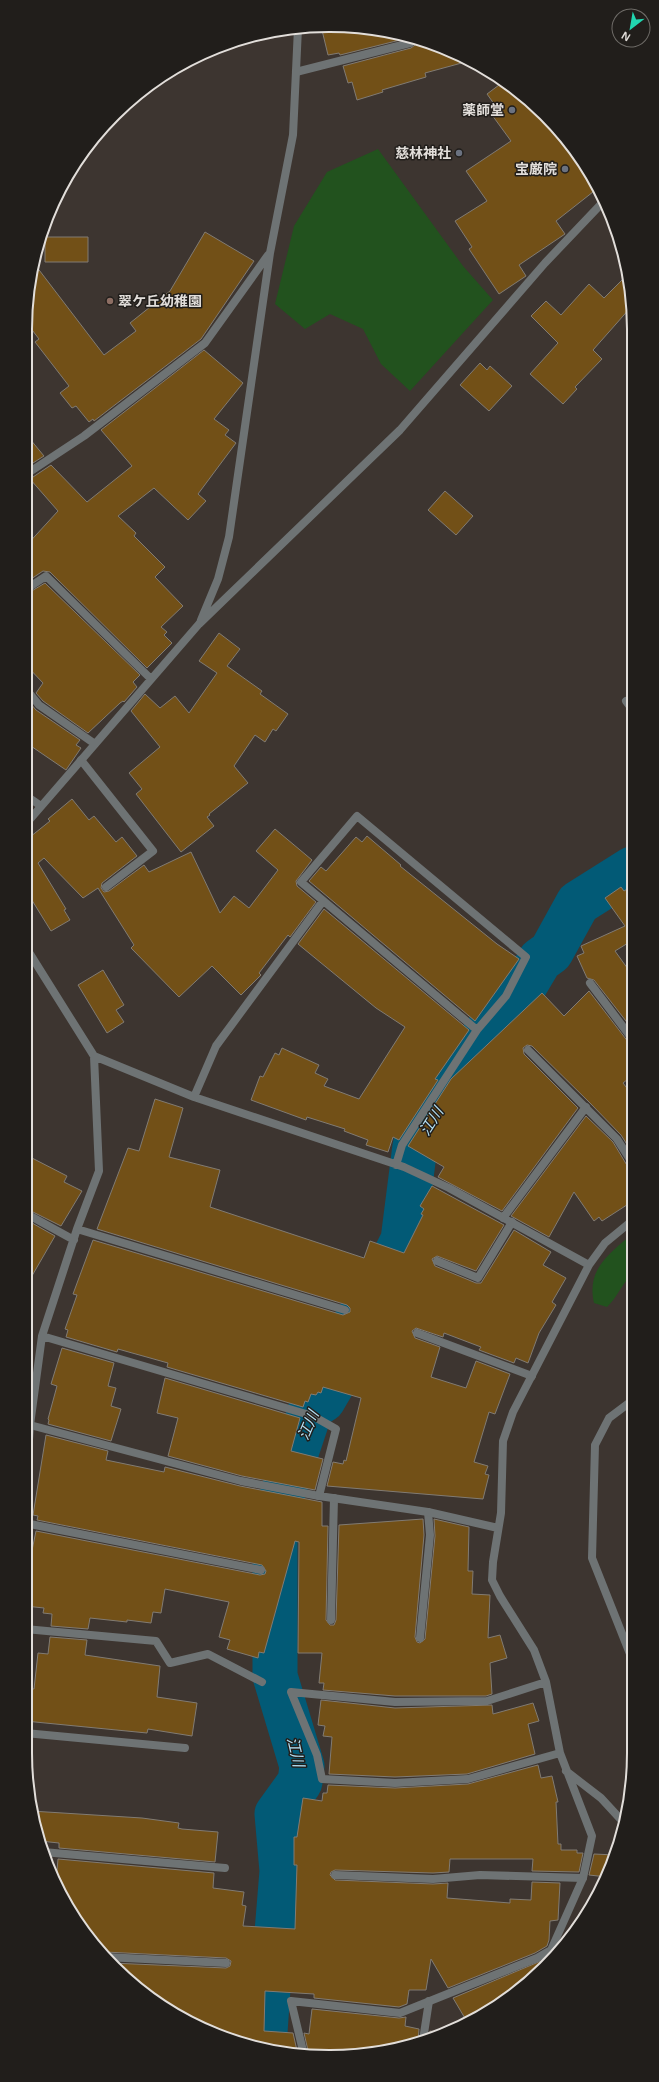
<svg xmlns="http://www.w3.org/2000/svg" width="659" height="2082" font-family="Helvetica,'Noto Sans JP',sans-serif">
  <rect width="100%" height="100%" fill="#3d3530"/>
  <path fill="#22521e" d="M 378,149 L 463,266 L 493,300 L 410,391 L 381,364 L 363,329 L 330,314 L 305,329 L 275,304 L 294,226 L 327,172 Z
    M 633,1234 L 633,1274 C 621,1284 618,1297 607,1307 L 594,1303 C 588,1277 600,1262 618,1246 C 623,1242 628,1237 633,1234 Z"/>
  <g fill="none" stroke-linecap="round" stroke-linejoin="round">
    <path stroke="#025a76" stroke-width="45" d="M 264,2047 L 268,1989 L 275,1957 L 282,1871 L 277,1814 L 300,1782 L 302,1766 L 275,1676 L 275,1529 L 282,1495 L 311,1408 L 323,1400 L 340,1371 L 348,1334 L 384,1278 L 403,1240 L 415,1146 L 484,1035 L 518,997 L 540,960 L 551,952 L 578,903 L 632,869"/>
  </g>
  <path fill="#725017" stroke="#817b73" d="M 330,25 L 389,31 L 404,36 L 404,39 L 340,55 L 339,53 L 328,55 L 321,26 Z
    M 415,41 L 469,61 L 425,73 L 426,77 L 382,90 L 383,92 L 357,100 L 352,82 L 348,83 L 343,66 L 411,48 L 415,45 Z
    M 503,82 L 545,114 L 598,188 L 556,221 L 565,234 L 519,265 L 526,276 L 499,294 L 469,249 L 472,247 L 455,221 L 487,201 L 466,171 L 511,141 L 492,115 L 499,111 L 487,94 Z
    M 205,232 L 254,261 L 201,339 L 94,421 L 93,419 L 89,422 L 76,406 L 72,408 L 60,393 L 69,386 L 35,342 L 39,339 L 26,322 L 33,262 L 104,355 L 136,331 L 130,323 L 170,291 Z
    M 45,237 L 88,237 L 88,262 L 45,262 Z
    M 627,275 L 631,290 L 631,307 L 593,350 L 602,359 L 575,387 L 577,389 L 563,404 L 530,374 L 558,343 L 531,316 L 546,301 L 561,315 L 589,284 L 604,298 Z
    M 204,350 L 243,383 L 214,419 L 229,430 L 225,435 L 236,443 L 198,494 L 206,501 L 188,520 L 154,488 L 118,516 L 136,533 L 134,536 L 165,567 L 155,577 L 183,606 L 161,627 L 167,632 L 164,635 L 172,643 L 147,668 L 50,572 L 43,571 L 25,583 L 25,547 L 58,511 L 30,479 L 51,465 L 87,502 L 132,466 L 101,430 Z
    M 480,363 L 487,370 L 490,366 L 512,386 L 489,411 L 460,385 Z
    M 25,433 L 44,456 L 25,468 Z
    M 445,491 L 473,516 L 456,535 L 428,510 Z
    M 45,583 L 140,675 L 133,682 L 137,687 L 124,702 L 123,701 L 120,703 L 88,733 L 43,701 L 36,693 L 43,683 L 25,664 L 25,595 Z
    M 219,633 L 240,649 L 227,666 L 262,691 L 260,694 L 288,714 L 276,731 L 273,729 L 265,742 L 255,735 L 234,766 L 248,783 L 209,814 L 210,815 L 207,817 L 214,826 L 181,852 L 136,794 L 142,789 L 129,773 L 160,747 L 131,711 L 145,694 L 160,708 L 175,696 L 189,713 L 217,673 L 199,661 Z
    M 30,703 L 36,710 L 80,740 L 76,745 L 81,748 L 66,770 L 25,742 L 25,712 Z
    M 72,799 L 89,820 L 94,816 L 116,842 L 122,837 L 137,856 L 102,883 L 101,888 L 104,892 L 109,891 L 144,865 L 149,872 L 191,852 L 220,913 L 234,896 L 249,908 L 278,870 L 256,851 L 275,829 L 312,860 L 296,881 L 297,886 L 316,902 L 290,937 L 288,935 L 259,973 L 261,975 L 241,995 L 212,966 L 179,997 L 131,948 L 134,945 L 98,888 L 83,898 L 44,858 L 38,863 L 66,909 L 64,910 L 70,920 L 51,931 L 25,889 L 25,841 L 50,821 L 48,819 Z
    M 367,836 L 401,865 L 400,866 L 497,944 L 519,959 L 475,1021 L 309,881 L 321,867 L 326,871 L 356,837 L 362,842 Z
    M 632,886 L 633,940 L 615,951 L 633,976 L 633,1030 L 594,980 L 587,978 L 577,956 L 584,953 L 581,946 L 625,926 L 605,898 L 621,887 L 624,891 Z
    M 324,909 L 469,1030 L 435,1079 L 438,1080 L 399,1140 L 393,1137 L 388,1152 L 366,1145 L 368,1140 L 344,1131 L 345,1129 L 307,1117 L 306,1120 L 251,1100 L 260,1076 L 263,1077 L 275,1053 L 279,1055 L 282,1048 L 319,1065 L 315,1073 L 328,1079 L 324,1086 L 359,1099 L 405,1027 L 376,1008 L 298,944 Z
    M 103,970 L 124,1005 L 116,1010 L 124,1022 L 107,1033 L 78,985 Z
    M 589,991 L 629,1043 L 633,1045 L 633,1075 L 623,1083 L 633,1096 L 633,1154 L 621,1135 L 590,1103 L 532,1046 L 527,1045 L 523,1048 L 524,1054 L 578,1108 L 502,1211 L 438,1177 L 444,1167 L 408,1146 L 451,1079 L 542,993 L 564,1016 Z
    M 155,1099 L 183,1108 L 169,1157 L 220,1170 L 210,1207 L 364,1258 L 370,1241 L 404,1253 L 423,1215 L 421,1214 L 424,1209 L 420,1206 L 432,1186 L 504,1225 L 476,1271 L 437,1256 L 432,1259 L 435,1266 L 476,1283 L 481,1283 L 514,1230 L 551,1252 L 543,1265 L 566,1278 L 552,1302 L 556,1305 L 539,1333 L 528,1363 L 516,1358 L 514,1363 L 479,1350 L 481,1347 L 444,1333 L 443,1337 L 416,1328 L 412,1331 L 415,1338 L 440,1347 L 431,1377 L 466,1388 L 476,1361 L 510,1374 L 495,1414 L 489,1412 L 474,1462 L 488,1466 L 485,1474 L 489,1475 L 483,1499 L 327,1486 L 333,1462 L 343,1464 L 344,1460 L 346,1461 L 361,1398 L 323,1387 L 321,1393 L 318,1392 L 316,1395 L 311,1394 L 308,1402 L 305,1401 L 303,1407 L 167,1367 L 168,1363 L 118,1349 L 117,1352 L 66,1337 L 68,1330 L 65,1329 L 77,1295 L 73,1294 L 93,1240 L 343,1315 L 350,1312 L 350,1308 L 347,1305 L 97,1229 L 128,1148 L 139,1151 Z
    M 586,1116 L 613,1142 L 628,1167 L 633,1169 L 633,1201 L 602,1221 L 599,1217 L 594,1221 L 574,1192 L 549,1237 L 511,1216 Z
    M 32,1158 L 67,1176 L 64,1182 L 82,1191 L 61,1226 L 25,1208 L 25,1173 Z
    M 25,1219 L 55,1236 L 25,1288 Z
    M 62,1348 L 114,1363 L 108,1386 L 116,1388 L 111,1406 L 121,1409 L 111,1441 L 48,1424 L 49,1420 L 48,1419 L 57,1386 L 51,1384 Z
    M 165,1378 L 300,1418 L 291,1451 L 323,1459 L 315,1490 L 242,1476 L 168,1456 L 178,1418 L 157,1413 Z
    M 46,1435 L 108,1451 L 106,1460 L 164,1472 L 165,1467 L 240,1486 L 322,1502 L 322,1526 L 328,1526 L 326,1620 L 330,1625 L 334,1625 L 336,1620 L 339,1525 L 423,1519 L 424,1535 L 415,1637 L 417,1642 L 420,1643 L 425,1639 L 435,1536 L 434,1519 L 469,1527 L 468,1571 L 473,1571 L 472,1594 L 490,1595 L 488,1638 L 500,1635 L 507,1658 L 490,1663 L 492,1694 L 486,1696 L 395,1696 L 323,1690 L 324,1683 L 319,1683 L 322,1653 L 298,1653 L 299,1542 L 295,1541 L 264,1653 L 259,1652 L 258,1658 L 227,1649 L 230,1640 L 219,1637 L 229,1602 L 165,1589 L 161,1613 L 153,1612 L 151,1623 L 127,1620 L 127,1622 L 90,1618 L 88,1629 L 51,1626 L 52,1614 L 43,1613 L 44,1608 L 25,1606 L 29,1565 L 36,1531 L 260,1575 L 265,1574 L 266,1571 L 262,1565 L 37,1520 L 38,1516 L 33,1515 Z
    M 50,1637 L 87,1640 L 85,1655 L 160,1666 L 157,1697 L 197,1703 L 192,1736 L 148,1729 L 147,1733 L 25,1721 L 25,1688 L 34,1689 L 38,1653 L 48,1654 Z
    M 321,1700 L 395,1708 L 492,1705 L 493,1714 L 533,1703 L 539,1721 L 528,1724 L 535,1754 L 467,1774 L 395,1777 L 329,1774 L 332,1737 L 323,1736 L 325,1726 L 318,1725 Z
    M 538,1765 L 541,1778 L 552,1776 L 558,1802 L 556,1802 L 558,1844 L 561,1844 L 561,1850 L 577,1850 L 577,1853 L 583,1853 L 579,1872 L 532,1871 L 533,1859 L 450,1859 L 449,1872 L 433,1873 L 335,1870 L 331,1872 L 330,1875 L 335,1880 L 433,1884 L 448,1883 L 447,1898 L 510,1903 L 510,1899 L 531,1900 L 532,1882 L 560,1883 L 558,1920 L 550,1921 L 549,1940 L 547,1946 L 535,1953 L 448,1988 L 431,1959 L 426,1990 L 409,1990 L 407,2004 L 399,2007 L 314,1998 L 314,1994 L 265,1991 L 264,2031 L 293,2033 L 298,2055 L 290,2054 L 195,2025 L 144,1994 L 111,1963 L 226,1968 L 230,1966 L 231,1961 L 226,1958 L 105,1952 L 101,1954 L 56,1882 L 58,1859 L 214,1873 L 213,1888 L 244,1892 L 242,1905 L 246,1906 L 243,1926 L 295,1929 L 297,1865 L 294,1865 L 294,1837 L 297,1837 L 303,1798 L 322,1801 L 323,1793 L 327,1793 L 328,1785 L 395,1788 L 468,1784 Z
    M 31,1811 L 142,1818 L 179,1823 L 178,1828 L 182,1829 L 218,1832 L 215,1862 L 59,1848 L 59,1843 L 40,1841 Z
    M 594,1854 L 615,1855 L 607,1877 L 589,1875 Z
    M 548,1958 L 548,1964 L 545,1968 L 499,2006 L 466,2020 L 453,1998 Z
    M 312,2009 L 399,2018 L 406,2017 L 405,2026 L 419,2029 L 418,2042 L 408,2047 L 349,2056 L 309,2055 L 304,2033 L 309,2034 Z
    M 430,2031 L 440,2032 L 429,2037 Z"/>
  <g fill="none" stroke-linecap="round" stroke-linejoin="round">
    <path stroke="#6e7374" stroke-width="8" d="M 296,72 L 410,43 L 409,38
      M 81,760 L 153,851 L 106,887
      M 437,1261 L 478,1278 L 512,1222
      M 417,1333 L 532,1376
      M 633,1400 L 609,1418 L 595,1445 L 592,1558 L 634,1664
      M 30,1425 L 241,1481 L 319,1496
      M 25,1523 L 261,1570
      M 331,1620 L 334,1498
      M 25,1629 L 156,1641 L 170,1663 L 208,1654 L 262,1682
      M 420,1638 L 430,1535 L 428,1512
      M 25,1733 L 185,1748
      M 43,1852 L 225,1868
      M 335,1875 L 433,1879 L 480,1875 L 583,1878
      M 105,1957 L 226,1963
      M 423,2040 L 429,2001"/>
    <path stroke="#6e7374" stroke-width="8" d="M 25,475 L 84,436 L 205,343 L 268,255
      M 25,590 L 46,576 L 151,679
      M 201,620 L 218,579 L 229,537 L 270,253 L 293,135 L 298,28
      M 25,688 L 39,705 L 95,744
      M 626,701 L 632,709
      M 25,795 L 41,806
      M 25,825 L 199,624 L 400,430 L 545,263 L 604,201
      M 25,946 L 94,1056 L 99,1171 L 77,1229 L 42,1336 L 30,1425 L 25,1497
      M 590,983 L 633,1040
      M 528,1050 L 617,1139 L 633,1164
      M 94,1056 L 194,1097 L 404,1167 L 449,1188 L 589,1265
      M 194,1097 L 216,1046 L 323,901
      M 396,1165 L 402,1145 L 477,1030 L 506,996 L 526,957 L 357,816 L 301,882 L 477,1030
      M 25,1213 L 74,1240
      M 503,1218 L 586,1107
      M 77,1229 L 345,1310
      M 42,1336 L 313,1416 L 336,1429 L 319,1496 L 428,1512 L 498,1528
      M 546,1682 L 487,1701 L 395,1702 L 291,1692 L 317,1755 L 322,1779 L 395,1783 L 468,1779 L 560,1753
      M 566,1771 L 601,1798 L 625,1824
      M 555,1955 L 551,1950 L 583,1878 L 592,1836 L 560,1753 L 546,1682 L 534,1650 L 500,1596 L 492,1580 L 493,1562 L 501,1513 L 503,1441 L 513,1412 L 589,1265 L 605,1243 L 633,1220
      M 304,2055 L 291,2001 L 400,2013 L 537,1958 L 551,1950"/>
  </g>
  <g fill="#6b7280" stroke="#211e1b" stroke-width="1.5">
    <circle cx="512" cy="110" r="4"/>
    <circle cx="459" cy="153" r="4"/>
    <circle cx="565" cy="169" r="4"/>
  </g>
  <circle fill="#8d6e63" stroke="#211e1b" stroke-width="1.5" cx="110" cy="301" r="4"/>
  <g text-anchor="middle" dominant-baseline="central" stroke-width="3" stroke-linejoin="round" paint-order="stroke">
    <g font-size="14" font-weight="bold" fill="#e2deda" stroke="#211e1b" text-anchor="end">
      <text x="504" y="110">薬師堂</text>
      <text x="451" y="153">慈林神社</text>
      <text x="557" y="169">宝厳院</text>
      <text x="118" y="301" text-anchor="start">翠ケ丘幼稚園</text>
    </g>
    <g font-size="15" font-style="italic" fill="#b4e0f4" stroke="#211e1b">
      <text transform="translate(431 1121) rotate(-58)">江川</text>
      <text transform="translate(308 1425) rotate(-67)">江川</text>
      <text transform="translate(296 1752) rotate(77)">江川</text>
    </g>
  </g>
  <path d="M0 0H659V2082H0ZM329 32H330A297 297 0 0 1 627 329V1753A297 297 0 0 1 330 2050H329A297 297 0 0 1 32 1753V329A297 297 0 0 1 329 32Z" fill="#211e1b" fill-rule="evenodd"/>
  <path fill="none" stroke="#e2deda" stroke-width="2" d="M329 32H330A297 297 0 0 1 627 329V1753A297 297 0 0 1 330 2050H329A297 297 0 0 1 32 1753V329A297 297 0 0 1 329 32Z"/>
  <g transform="translate(631 28) rotate(211)"><circle r="19" fill="#211e1b" stroke="#6e6b67"/>
  <path d="M0-3L7 15L0 10L-7 15Z" fill="#21d5af"/>
  <text y="-6" font-size="11" font-weight="bold" text-anchor="middle" fill="#e2deda">N</text>
  </g>
</svg>
